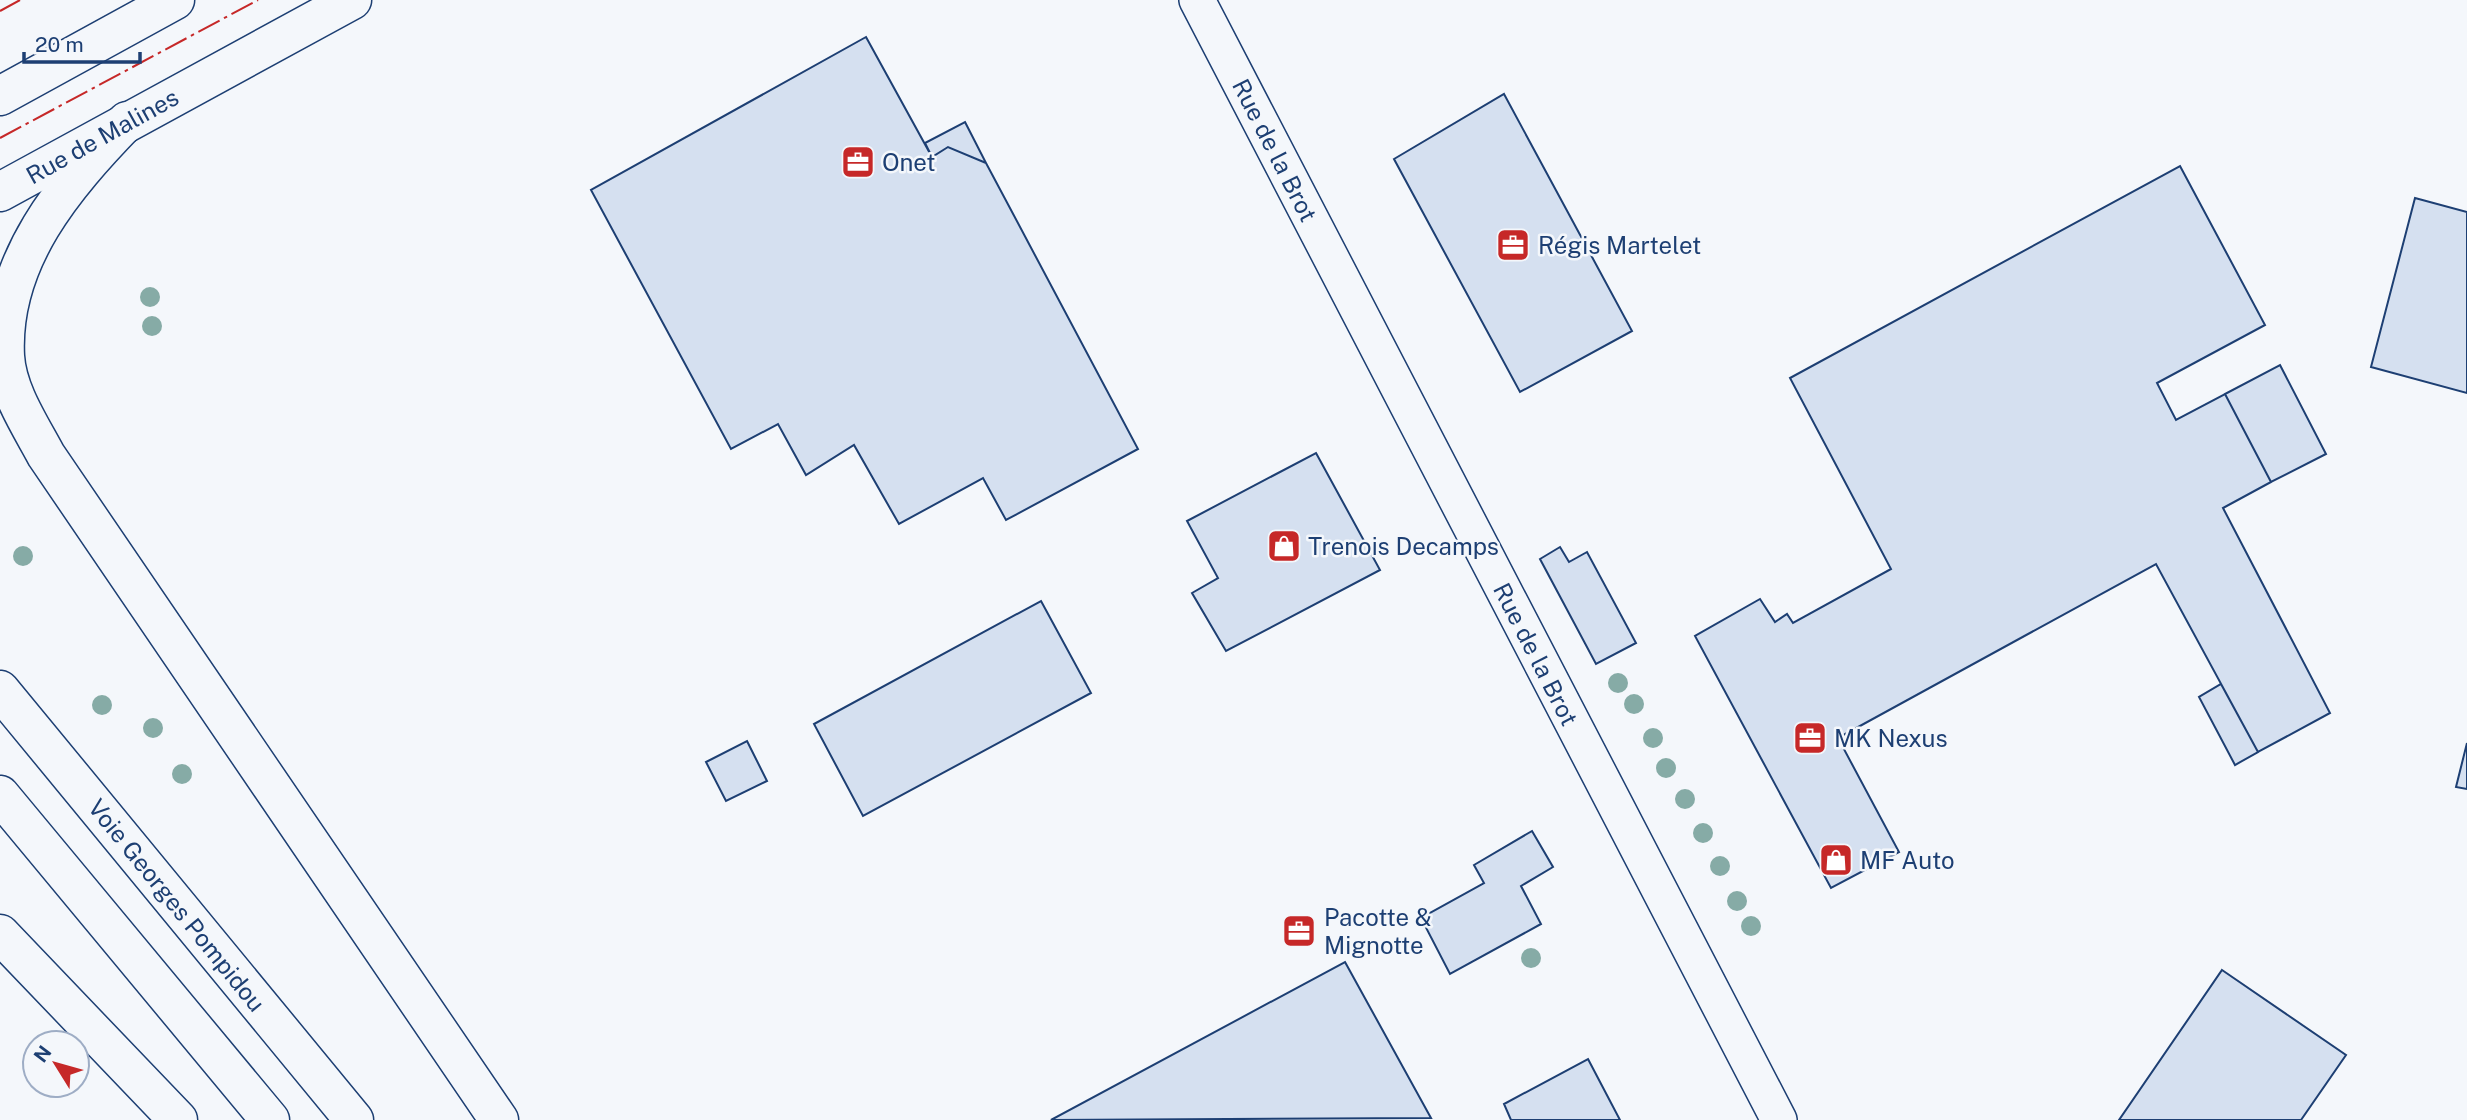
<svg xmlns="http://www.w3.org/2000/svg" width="2467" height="1120" font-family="'Public Sans',sans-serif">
  <rect width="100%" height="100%" fill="#f4f7fb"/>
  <path fill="#d5e0f0" stroke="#1d3f73" stroke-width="2" d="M 866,37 L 932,157 L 948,147 L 986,163 L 1138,449 L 1006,520 L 983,478 L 899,524 L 854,445 L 806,475 L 778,424 L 731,449 L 591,190 Z
    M 1504,94 L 1632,331 L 1520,392 L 1394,159 Z
    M 965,122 L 986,163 L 948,147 L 932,157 L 925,143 Z
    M 2180,166 L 2265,325 L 2157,383 L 2176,420 L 2225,394 L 2271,482 L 2223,508 L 2330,713 L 2258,752 L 2156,564 L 1838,738 L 1899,852 L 1831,888 L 1695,636 L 1760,599 L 1775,622 L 1787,614 L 1793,623 L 1891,569 L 1790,378 Z
    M 2415,198 L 2467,212 L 2467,393 L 2371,367 Z
    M 2280,365 L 2326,454 L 2271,482 L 2225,394 Z
    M 1316,453 L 1380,570 L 1226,651 L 1192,593 L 1218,578 L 1187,521 Z
    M 1560,547 L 1569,562 L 1587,552 L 1636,643 L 1596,664 L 1540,559 Z
    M 1041,601 L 1091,693 L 863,816 L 814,724 Z
    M 2221,684 L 2258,752 L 2235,765 L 2199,697 Z
    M 747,741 L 767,781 L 726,801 L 706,762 Z
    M 2467,743 L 2467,789 L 2456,787 Z
    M 1532,831 L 1553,867 L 1521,886 L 1541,924 L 1450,974 L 1421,918 L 1484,883 L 1474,865 Z
    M 1345,962 L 1431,1118 L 1051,1120 Z
    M 2222,970 L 2346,1055 L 2301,1120 L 2119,1120 Z
    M 1588,1059 L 1620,1120 L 1511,1120 L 1504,1104 Z"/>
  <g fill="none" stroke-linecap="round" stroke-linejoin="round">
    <defs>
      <path id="street" d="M 1197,0 L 1779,1120"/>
      <path id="secondary" d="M 0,96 L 175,0
        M 0,192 L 352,0"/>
      <path id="highway" d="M 127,121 C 65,185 0,260 5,356 C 7,391 30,425 46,455 L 499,1120
        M 0,690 L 354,1120
        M 0,795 L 270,1120
        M 0,934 L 178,1120"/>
    </defs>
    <use href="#street" stroke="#1d3f73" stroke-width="38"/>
    <use href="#secondary" stroke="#1d3f73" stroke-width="41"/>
    <use href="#highway" stroke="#1d3f73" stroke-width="41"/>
    <use href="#street" stroke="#f4f7fb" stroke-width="35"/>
    <use href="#secondary" stroke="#f4f7fb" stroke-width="38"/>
    <use href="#highway" stroke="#f4f7fb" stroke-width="38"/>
    <path stroke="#c62828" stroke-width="2" stroke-dasharray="24 5 3.5 5" stroke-linecap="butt" d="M 0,11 L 20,0
      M 0,138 L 258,0"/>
  </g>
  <g fill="#86aba6">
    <circle cx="150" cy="297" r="10"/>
    <circle cx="152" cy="326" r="10"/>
    <circle cx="23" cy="556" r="10"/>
    <circle cx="1618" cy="683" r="10"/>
    <circle cx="1634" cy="704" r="10"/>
    <circle cx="102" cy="705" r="10"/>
    <circle cx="153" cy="728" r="10"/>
    <circle cx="1653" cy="738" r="10"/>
    <circle cx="1666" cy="768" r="10"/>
    <circle cx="182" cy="774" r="10"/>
    <circle cx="1685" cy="799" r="10"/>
    <circle cx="1703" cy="833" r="10"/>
    <circle cx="1720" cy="866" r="10"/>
    <circle cx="1737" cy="901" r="10"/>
    <circle cx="1751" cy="926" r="10"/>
    <circle cx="1531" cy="958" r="10"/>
  </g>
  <defs>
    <symbol id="office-square" viewBox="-11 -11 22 22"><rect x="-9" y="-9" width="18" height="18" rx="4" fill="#c62828" stroke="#f4f7fb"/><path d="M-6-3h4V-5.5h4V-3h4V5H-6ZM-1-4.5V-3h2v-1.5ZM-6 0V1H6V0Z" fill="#fff"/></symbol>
    <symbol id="shop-square" viewBox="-11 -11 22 22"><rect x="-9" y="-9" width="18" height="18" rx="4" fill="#c62828" stroke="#f4f7fb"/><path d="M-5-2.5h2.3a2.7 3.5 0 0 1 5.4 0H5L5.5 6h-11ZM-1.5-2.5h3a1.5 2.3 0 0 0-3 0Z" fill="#fff"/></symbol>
  </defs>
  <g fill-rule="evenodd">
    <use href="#office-square" x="839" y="143" width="38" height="38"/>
    <use href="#office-square" x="1494" y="226" width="38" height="38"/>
    <use href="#shop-square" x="1265" y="527" width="38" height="38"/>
    <use href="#office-square" x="1791" y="719" width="38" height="38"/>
    <use href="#shop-square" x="1817" y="841" width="38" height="38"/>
    <use href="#office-square" x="1280" y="912" width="38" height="38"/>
  </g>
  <g text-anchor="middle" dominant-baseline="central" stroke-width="5" stroke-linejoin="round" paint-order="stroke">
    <g font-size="24" fill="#1d3f73" stroke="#f4f7fb">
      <text transform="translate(102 136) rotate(-29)">Rue de Malines</text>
      <text transform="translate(1275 150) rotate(63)">Rue de la Brot</text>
      <text transform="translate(1536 654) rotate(63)">Rue de la Brot</text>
      <text transform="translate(177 905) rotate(51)">Voie Georges Pompidou</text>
    </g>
    <g font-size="24" fill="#1d3f73" stroke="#f4f7fb" text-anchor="start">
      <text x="882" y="162">Onet</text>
      <text x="1538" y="245">Régis Martelet</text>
      <text x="1308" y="546">Trenois Decamps</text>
      <text x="1834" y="738">MK Nexus</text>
      <text x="1860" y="860">MF Auto</text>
      <text x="1324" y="917">Pacotte &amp;<tspan x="1324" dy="28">Mignotte</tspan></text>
    </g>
  </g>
  <g transform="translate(56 1064) rotate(307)"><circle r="33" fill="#f4f7fb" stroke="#9eadc5" stroke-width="2"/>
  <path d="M0-5L12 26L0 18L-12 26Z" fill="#c62828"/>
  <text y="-10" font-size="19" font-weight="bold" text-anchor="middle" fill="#1d3f73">N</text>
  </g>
  <path d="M24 52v10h116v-10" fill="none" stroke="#1d3f73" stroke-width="3.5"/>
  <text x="35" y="52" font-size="21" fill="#1d3f73" stroke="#f4f7fb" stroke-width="5" paint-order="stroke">20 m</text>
</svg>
